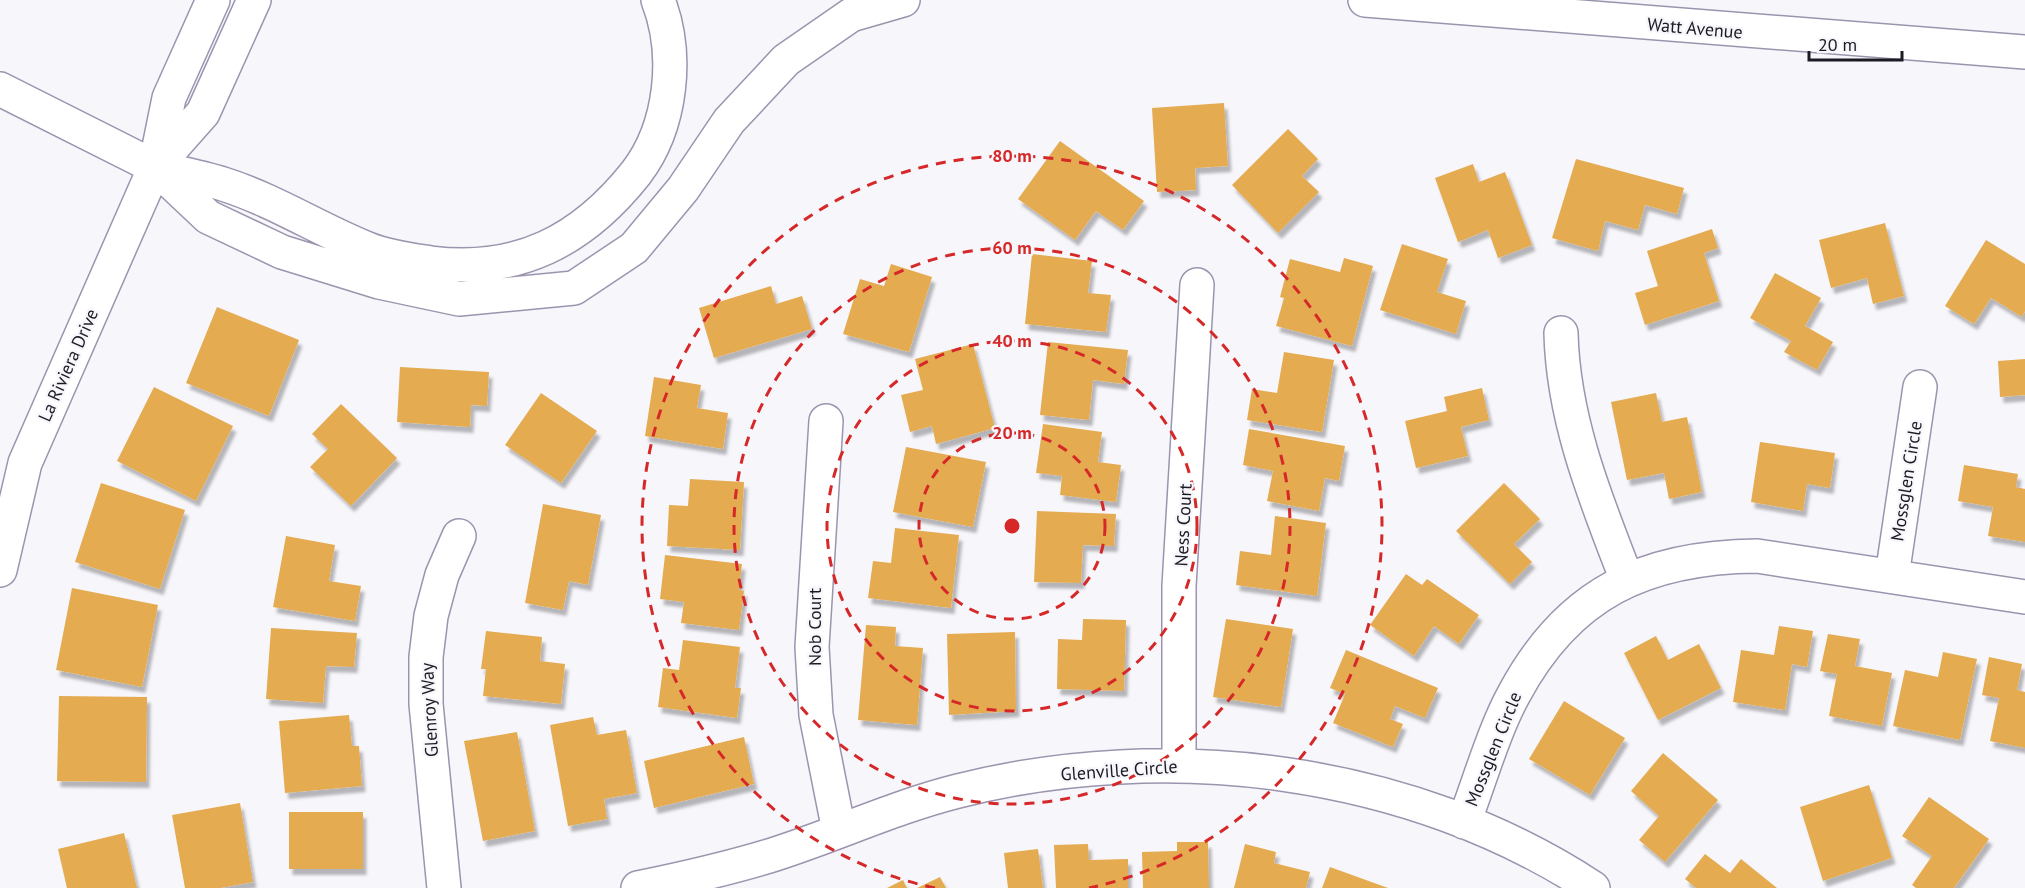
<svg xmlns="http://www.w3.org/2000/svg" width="2025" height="888" font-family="'PT Sans',sans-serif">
  <defs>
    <filter id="shadow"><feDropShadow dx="3.5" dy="6" stdDeviation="1.5" flood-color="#0004"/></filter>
  </defs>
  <rect width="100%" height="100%" fill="#f7f6fb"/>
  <path fill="#e4ab51" filter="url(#shadow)" d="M 1224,103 L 1228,166 L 1195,168 L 1196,190 L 1157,192 L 1152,108 Z
    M 1288,129 L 1318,159 L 1302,176 L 1319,192 L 1278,233 L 1232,185 Z
    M 1060,141 L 1144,201 L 1123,230 L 1096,211 L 1075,240 L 1018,199 Z
    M 1576,159 L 1684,188 L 1677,214 L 1645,205 L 1638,230 L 1605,221 L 1598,251 L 1552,238 Z
    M 1473,164 L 1479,182 L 1505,172 L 1532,245 L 1498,258 L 1488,230 L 1458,242 L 1435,178 Z
    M 1885,223 L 1904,296 L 1873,304 L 1867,278 L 1831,288 L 1819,240 Z
    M 1712,229 L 1718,248 L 1704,253 L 1719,301 L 1645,325 L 1635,293 L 1658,286 L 1647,251 Z
    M 1986,240 L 2025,264 L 2025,311 L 2022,317 L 1991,298 L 1974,324 L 1945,306 Z
    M 1402,244 L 1448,259 L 1437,292 L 1466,301 L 1456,334 L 1380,310 Z
    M 1032,254 L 1092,261 L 1088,293 L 1111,295 L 1106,332 L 1025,324 Z
    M 1344,258 L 1373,266 L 1352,346 L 1276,326 L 1284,298 L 1280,297 L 1290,259 L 1340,272 Z
    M 891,264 L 932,277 L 909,352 L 843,334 L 860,279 L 884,286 Z
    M 1775,273 L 1821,298 L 1805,326 L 1833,342 L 1817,370 L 1784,352 L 1791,341 L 1750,318 Z
    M 771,286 L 776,304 L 802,296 L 812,329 L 714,358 L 699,308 Z
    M 217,307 L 299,340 L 269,416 L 186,383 Z
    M 1048,342 L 1128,350 L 1124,384 L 1093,380 L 1089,420 L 1040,415 Z
    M 973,344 L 995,428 L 936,444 L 932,426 L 910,432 L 901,395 L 923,390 L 915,359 Z
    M 1284,352 L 1334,360 L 1322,432 L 1247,420 L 1252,389 L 1277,393 Z
    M 2025,359 L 2025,395 L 2000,397 L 1998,361 Z
    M 400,367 L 489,372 L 487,406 L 471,405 L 470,427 L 397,422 Z
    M 654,377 L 701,385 L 697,408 L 728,413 L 723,449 L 645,436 Z
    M 154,387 L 233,426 L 196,501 L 117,461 Z
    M 1482,388 L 1489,420 L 1461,427 L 1468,456 L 1416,468 L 1405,421 L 1447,411 L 1444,397 Z
    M 541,393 L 597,431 L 561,483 L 505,445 Z
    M 1656,393 L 1662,422 L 1687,417 L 1702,492 L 1669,499 L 1664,473 L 1627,480 L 1611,402 Z
    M 341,404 L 397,458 L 351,506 L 310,467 L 328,449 L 312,434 Z
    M 1043,424 L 1102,432 L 1098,462 L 1121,465 L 1116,502 L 1060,495 L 1062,476 L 1036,473 Z
    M 1249,429 L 1345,446 L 1339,481 L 1325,478 L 1319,511 L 1267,501 L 1273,471 L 1243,465 Z
    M 1760,442 L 1835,453 L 1830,488 L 1807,484 L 1803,511 L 1751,502 Z
    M 906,447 L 986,462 L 973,527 L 893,512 Z
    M 1964,465 L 2018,474 L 2016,487 L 2025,489 L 2025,542 L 1988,536 L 1993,507 L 1958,501 Z
    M 690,479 L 744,482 L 740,550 L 667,546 L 669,505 L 688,506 Z
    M 101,483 L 185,510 L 160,589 L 75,562 Z
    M 1504,483 L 1540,519 L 1514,544 L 1532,562 L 1510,584 L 1456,531 Z
    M 543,504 L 601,515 L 588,585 L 569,581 L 563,610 L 525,603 Z
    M 1037,511 L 1116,514 L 1114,546 L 1083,545 L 1081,583 L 1034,582 Z
    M 1275,516 L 1326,523 L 1317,596 L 1236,585 L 1240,551 L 1271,555 Z
    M 895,528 L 959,535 L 951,608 L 868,598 L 873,561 L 891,563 Z
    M 286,536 L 335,545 L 329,581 L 361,586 L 355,621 L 273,607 Z
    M 665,555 L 742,564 L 739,590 L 744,591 L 739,630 L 681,623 L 684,602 L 660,599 Z
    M 1406,574 L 1422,585 L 1427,579 L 1479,615 L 1459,644 L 1434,626 L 1414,656 L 1370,625 Z
    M 72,588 L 158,605 L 142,687 L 56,670 Z
    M 1083,619 L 1126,620 L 1124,691 L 1057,689 L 1058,639 L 1082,640 Z
    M 1226,619 L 1293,629 L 1281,707 L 1213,697 Z
    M 866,625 L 896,627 L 895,646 L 923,648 L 917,725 L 858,720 Z
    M 1779,626 L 1813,631 L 1807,667 L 1792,664 L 1785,710 L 1733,702 L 1741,650 L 1774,655 Z
    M 271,628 L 357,633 L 354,667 L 326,666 L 323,703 L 266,699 Z
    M 486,631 L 542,637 L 540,661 L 565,664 L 561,704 L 483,696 L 486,669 L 481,669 Z
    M 1015,632 L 1016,711 L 949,715 L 947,634 Z
    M 1828,634 L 1860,639 L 1855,666 L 1892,673 L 1882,726 L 1829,716 L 1837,674 L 1820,671 Z
    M 1656,636 L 1668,660 L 1699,644 L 1721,688 L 1658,720 L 1624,653 Z
    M 683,640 L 740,647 L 735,688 L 741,688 L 737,718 L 658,707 L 663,668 L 679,670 Z
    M 1346,650 L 1438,688 L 1425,718 L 1395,706 L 1390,719 L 1403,724 L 1393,747 L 1333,723 L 1345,694 L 1330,688 Z
    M 1943,652 L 1977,659 L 1960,740 L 1893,726 L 1905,670 L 1938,677 Z
    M 1989,657 L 2022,664 L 2017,690 L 2025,692 L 2025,748 L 1990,741 L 1999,698 L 1982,695 Z
    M 59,696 L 147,697 L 146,782 L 57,781 Z
    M 1564,701 L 1625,738 L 1590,795 L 1529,759 Z
    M 349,715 L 352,746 L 359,746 L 362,786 L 285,793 L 279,721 Z
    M 593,717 L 597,735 L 626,730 L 637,793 L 604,799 L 607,819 L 568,826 L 550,725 Z
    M 517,732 L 535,831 L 483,841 L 464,741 Z
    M 744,737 L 754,784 L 654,808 L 644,761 Z
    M 1663,753 L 1718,800 L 1665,862 L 1639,840 L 1659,816 L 1631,791 Z
    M 1869,785 L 1892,858 L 1823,881 L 1800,807 Z
    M 1929,797 L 1989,839 L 1954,888 L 1916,888 L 1912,885 L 1932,856 L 1902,836 Z
    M 240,803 L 253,882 L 220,888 L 185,888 L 172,815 Z
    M 289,812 L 363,812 L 363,869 L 289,869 Z
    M 124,833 L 137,888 L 67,888 L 58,849 Z
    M 1177,842 L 1208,842 L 1209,888 L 1143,888 L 1142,852 L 1177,851 Z
    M 1088,844 L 1089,860 L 1128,859 L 1128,888 L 1056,888 L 1054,845 Z
    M 1245,844 L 1276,852 L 1274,863 L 1310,872 L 1306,888 L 1234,888 Z
    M 1038,849 L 1043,888 L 1008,888 L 1004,853 Z
    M 1705,854 L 1730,873 L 1741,859 L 1777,888 L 1696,888 L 1685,879 Z
    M 1330,867 L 1388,888 L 1322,888 Z
    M 940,877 L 946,888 L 917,888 Z
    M 903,880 L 907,888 L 887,888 Z"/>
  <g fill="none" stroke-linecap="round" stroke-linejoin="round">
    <defs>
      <path id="minor" d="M 0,89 L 155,167
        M 156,166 L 203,113 L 254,0
        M 1561,333 C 1563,420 1596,500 1627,580
        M 826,421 L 812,647 L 816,715 L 839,831
        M 0,570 L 25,463 L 155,167 L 169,98 L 213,0
        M 1892,576 L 1920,387
        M 1179,765 L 1179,586 L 1197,285
        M 1464,822 C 1479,783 1494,730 1514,694 C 1568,593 1645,557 1757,556 L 2025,597
        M 444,888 L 426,704 L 426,657 L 431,616 L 442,575 L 459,536
        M 638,888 C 682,879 726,869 769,856 C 833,836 894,807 958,791 C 1168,738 1411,768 1593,888"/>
      <path id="major" d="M 1365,0 L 2025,52
        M 155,167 L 208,217 L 282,252 L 379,282 L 459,299 L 574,288 L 634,248 L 683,189 L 729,121 L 786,60 L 851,15 L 903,0
        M 157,168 C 179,173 202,177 223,184 C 274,200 320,230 368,249 C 387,257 411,260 431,263 C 518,274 582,241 636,173 C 672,126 679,54 658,0"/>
    </defs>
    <use href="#minor" stroke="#9c94ae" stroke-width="36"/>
    <use href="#major" stroke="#9c94ae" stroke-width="36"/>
    <use href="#minor" stroke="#fff" stroke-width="33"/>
    <use href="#major" stroke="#fff" stroke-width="33"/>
  </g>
  <g fill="none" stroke="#d62828" stroke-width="3" stroke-dasharray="10 8">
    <circle cx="1012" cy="526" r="93"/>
    <circle cx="1012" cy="526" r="185"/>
    <circle cx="1012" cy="526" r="278"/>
    <path d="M935 888A370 370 0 1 1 1089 888"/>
  </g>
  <g text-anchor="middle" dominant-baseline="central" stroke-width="4.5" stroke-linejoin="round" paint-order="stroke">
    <g font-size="18" fill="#1c1a23" stroke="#f7f6fb">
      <text transform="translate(1695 28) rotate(5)">Watt Avenue</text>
      <text transform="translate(68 365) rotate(-66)">La Riviera Drive</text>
      <text transform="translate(1906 481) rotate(-81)">Mossglen Circle</text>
      <text transform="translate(1183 525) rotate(-87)">Ness Court</text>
      <text transform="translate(814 627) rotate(-90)">Nob Court</text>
      <text transform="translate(429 710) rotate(-93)">Glenroy Way</text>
      <text transform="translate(1493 749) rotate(-68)">Mossglen Circle</text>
      <text transform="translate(1119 770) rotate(-4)">Glenville Circle</text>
    </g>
  </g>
  <circle cx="1012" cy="526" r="9" fill="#d62828" stroke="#f7f6fb" stroke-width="3"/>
  <g font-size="18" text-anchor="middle" font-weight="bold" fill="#d62828" stroke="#f7f6fb" stroke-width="4.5" stroke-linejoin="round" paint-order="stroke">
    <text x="1012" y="162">80 m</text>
    <text x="1012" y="254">60 m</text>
    <text x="1012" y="347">40 m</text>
    <text x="1012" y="439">20 m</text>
  </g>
  <path d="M1809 51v9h93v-9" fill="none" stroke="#1c1a23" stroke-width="3"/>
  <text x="1818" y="51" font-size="18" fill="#1c1a23" stroke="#f7f6fb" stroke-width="4.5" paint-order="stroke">20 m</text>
</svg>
